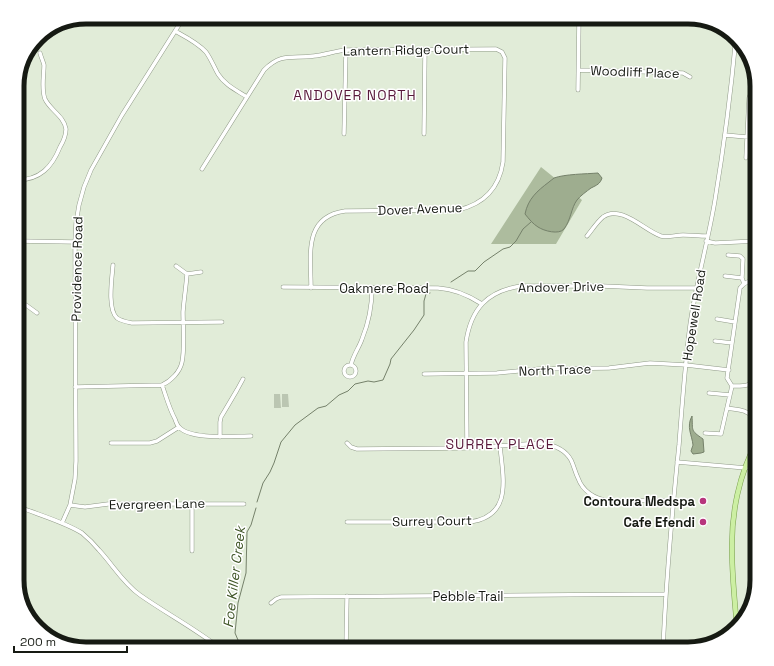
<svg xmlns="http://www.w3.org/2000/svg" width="774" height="666" font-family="'Space Grotesk',sans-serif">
  <rect width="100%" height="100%" fill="#e1ecd8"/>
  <path fill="#bbc6b2" d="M 274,394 L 280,394 L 281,408 L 274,408 Z
    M 282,394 L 288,394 L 289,407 L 282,407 Z"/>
  <path fill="#adbc9e" d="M 541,167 L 582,200 L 556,244 L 491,244 Z
    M 165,641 L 172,649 L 157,649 L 158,646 Z"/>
  <path fill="#9ead8f" stroke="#75816a" d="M 598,173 L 602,178 C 600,184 597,185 591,188 C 587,191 580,196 577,200 C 571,208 571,220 564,229 C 559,235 544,231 538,227 C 533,224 529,219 525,214 C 528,199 537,191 549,182 C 550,181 553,179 554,178 C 565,174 586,174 598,173 Z
    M 692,416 C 693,431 690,430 703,439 L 704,452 L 701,453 L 693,454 L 691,451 C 691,451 693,445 693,445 C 692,435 686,427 692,416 Z"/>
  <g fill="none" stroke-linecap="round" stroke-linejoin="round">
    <path stroke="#75816a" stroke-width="1" d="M 451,282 L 468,271 L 475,271 L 484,262 L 503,249 L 510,247 L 516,241 L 523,229 L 531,222
      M 257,502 L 263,483 L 270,472 L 274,463 L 281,442 L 295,425 L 318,408 L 326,406 L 339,395 L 348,391 L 355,384 L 368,381 L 374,382 L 383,380 L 390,364 L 391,359 L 414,330 L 424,315 L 424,301 L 426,294 L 430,293
      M 239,649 L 238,640 L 235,633 L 238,603 L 246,573 L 247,532 L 251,525 L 256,508"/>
    <defs>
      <path id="minor" d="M 175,31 C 186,37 198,43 206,52 C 211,59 214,67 218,74 C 225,85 236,90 247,97
        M 735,46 L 742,46
        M 579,70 L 683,73 L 690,77
        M 578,90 L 579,17
        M 344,134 L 346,50
        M 424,134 L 425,50
        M 725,135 L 757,138
        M 746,158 L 749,98 L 752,90 L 757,86
        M 202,169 L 264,70 C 282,52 292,59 314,56 C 325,55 335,51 346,50 L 496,49 L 502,52 L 505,58 L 503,162 C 499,189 484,204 458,210 L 345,211 C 303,217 311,255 311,288
        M 17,180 C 40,180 52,167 60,147 C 63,142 66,135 66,129 C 64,116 50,110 45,99 C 41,89 44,75 44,65 C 43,61 41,57 40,53
        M 587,236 C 592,230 597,222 603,217 C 621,204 645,231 661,236 C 669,238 675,235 683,235 C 691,235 699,236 707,236
        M 17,241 L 75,242
        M 706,241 L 715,243 L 757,241
        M 728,255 L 740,256 L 743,259 L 742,278 L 744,284
        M 113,265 C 112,278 107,309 117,318 C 121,321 127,322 132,323 L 222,322
        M 176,266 L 187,274 L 201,272
        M 725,276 L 742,278
        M 283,287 L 438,288 C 455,289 468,295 482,304
        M 17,305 L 26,305 L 37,313
        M 717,319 L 735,322
        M 715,341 L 732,343
        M344 371a6 6 0 1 1 12 0a6 6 0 1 1-12 0Z
        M 351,365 C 353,355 359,348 362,339 C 369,322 372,306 372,288
        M 424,374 L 497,373 L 538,369 L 609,368 L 650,363 L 686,365 L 729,370
        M 757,376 C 750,387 745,386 732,386 L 727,378 L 740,288 C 745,282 749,280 757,282
        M 162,385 C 166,396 169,408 175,419 C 176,422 177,425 179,427 C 190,440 234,436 251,436
        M 75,387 L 162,385 C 171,381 180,372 182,362 C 185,348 183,327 183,312 C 184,299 186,287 187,274
        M 709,393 L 730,395
        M 727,408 C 738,410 746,409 754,418
        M 705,433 L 721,434 L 732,386
        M 220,437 L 220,422 L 221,417 L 237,390 L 243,379
        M 111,443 L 150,443 L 157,441 L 179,427
        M 347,443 L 351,447 L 357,449 L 467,448 L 542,443 C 554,445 565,449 571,460 C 574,466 575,472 578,478 C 583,492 596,499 610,501 L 674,500
        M 467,448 L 466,342 C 471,309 487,291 521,286 L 602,286 L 647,288 L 696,288
        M 677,462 L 746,468
        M 70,505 L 85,507 L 108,504 L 244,504
        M 17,506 C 36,514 65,522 82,533 C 88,538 94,544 99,550 C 113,565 123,583 140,595 C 167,614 196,629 221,649
        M 347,522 L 470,522 C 513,516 503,478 500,446
        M 62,523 L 70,505 L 75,479 L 76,461 L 75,242 L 76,223 L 79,205 L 84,187 L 91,170 L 122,115 L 184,17
        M 192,551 L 192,504
        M 271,603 L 276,599 L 281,597 L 666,594
        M 346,649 L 347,596
        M 663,649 C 666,581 672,513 679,445 C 682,405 685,365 690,325 C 696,283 708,242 715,200 C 724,146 731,91 736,37"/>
      <path id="major" d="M 737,628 C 735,603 732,577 732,551 C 731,514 739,474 757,441"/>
    </defs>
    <use href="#minor" stroke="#909a88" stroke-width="4.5"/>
    <use href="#major" stroke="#769d49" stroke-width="5.5"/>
    <use href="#minor" stroke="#fff" stroke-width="3.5"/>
    <use href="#major" stroke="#ccefa3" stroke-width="4.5"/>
  </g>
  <g fill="#b7347c" stroke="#fff" stroke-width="1.5">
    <circle cx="703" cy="501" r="4"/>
    <circle cx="703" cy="522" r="4"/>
  </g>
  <g text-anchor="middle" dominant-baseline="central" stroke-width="3" stroke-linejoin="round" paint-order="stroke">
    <g font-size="13" fill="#161a13" stroke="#fff">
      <text transform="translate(406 50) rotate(-1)">Lantern Ridge Court</text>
      <text transform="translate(635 72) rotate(2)">Woodliff Place</text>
      <text transform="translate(420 209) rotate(-2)">Dover Avenue</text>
      <text transform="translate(77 269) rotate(-89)">Providence Road</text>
      <text transform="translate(561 287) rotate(-1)">Andover Drive</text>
      <text x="384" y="288">Oakmere Road</text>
      <text transform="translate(694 315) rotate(-81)">Hopewell Road</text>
      <text transform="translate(555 370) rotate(-2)">North Trace</text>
      <text transform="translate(157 504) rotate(-1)">Evergreen Lane</text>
      <text transform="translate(432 521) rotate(-1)">Surrey Court</text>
      <text x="468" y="596">Pebble Trail</text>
    </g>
    <g font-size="13" font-weight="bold" fill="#161a13" stroke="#fff" text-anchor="end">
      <text x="695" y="501">Contoura Medspa</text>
      <text x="695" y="522">Cafe Efendi</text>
    </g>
    <g font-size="14" letter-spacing="1" fill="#58193a" stroke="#fff">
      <text x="355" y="95">ANDOVER NORTH</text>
      <text x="500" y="444">SURREY PLACE</text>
    </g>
    <g font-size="14" font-style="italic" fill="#415729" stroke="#fff">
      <text transform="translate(234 577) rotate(-83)">Foe Killer Creek</text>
    </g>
  </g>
  <path d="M0 0H774V666H0ZM86 24H688A62 62 0 0 1 750 86V580A62 62 0 0 1 688 642H86A62 62 0 0 1 24 580V86A62 62 0 0 1 86 24Z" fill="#fff" fill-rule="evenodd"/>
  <path fill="none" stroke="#161a13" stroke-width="5" d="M86 24H688A62 62 0 0 1 750 86V580A62 62 0 0 1 688 642H86A62 62 0 0 1 24 580V86A62 62 0 0 1 86 24Z"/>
  <path d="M14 646v6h113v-6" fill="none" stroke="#161a13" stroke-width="2"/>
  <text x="20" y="646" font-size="12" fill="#161a13" stroke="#ffffff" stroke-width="3" paint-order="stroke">200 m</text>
</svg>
